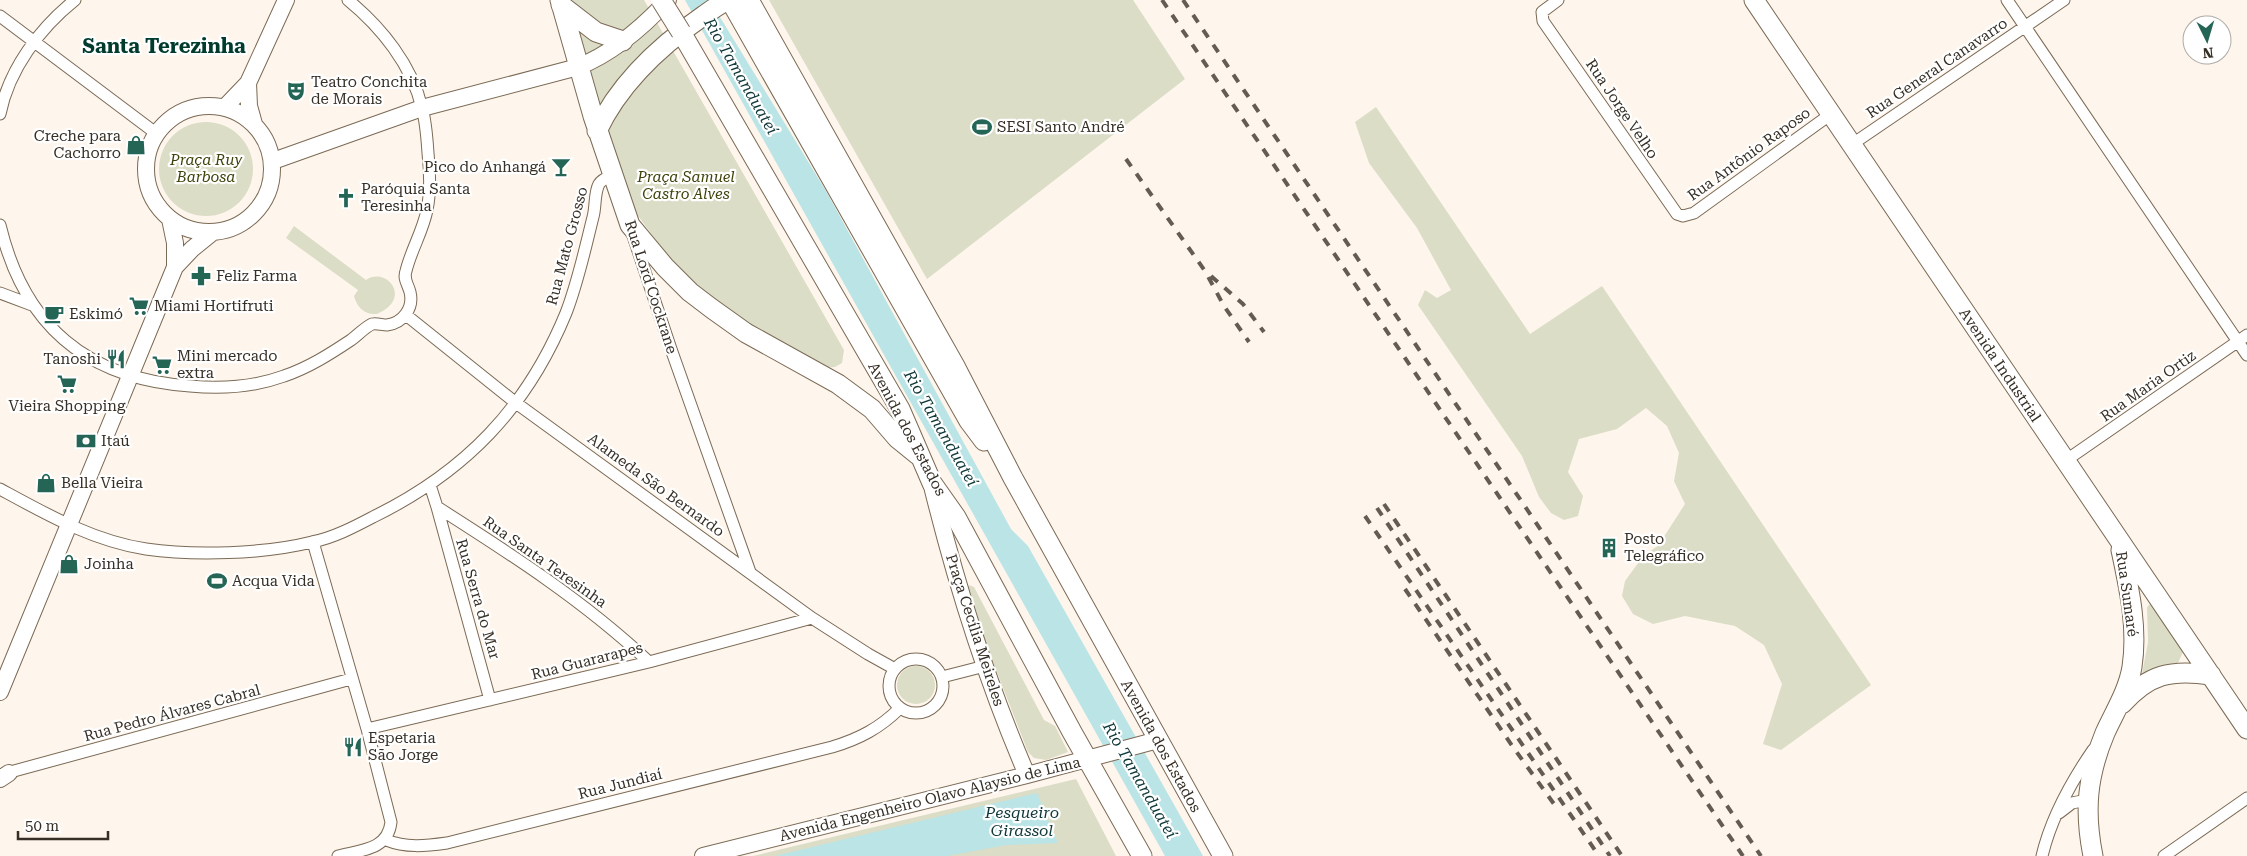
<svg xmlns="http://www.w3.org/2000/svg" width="2247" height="856" font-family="'Roboto Serif',serif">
  <rect width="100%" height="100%" fill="#fef5ec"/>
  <path fill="#dbddc6" d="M 565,0 L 644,0 L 844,350 L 842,363 L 835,367 L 821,368 L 747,327 L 683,277 L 636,213 L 602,119 Z
    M 769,0 L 1133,0 L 1185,79 L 927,279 Z
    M 1376,107 L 1530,334 L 1602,286 L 1871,685 L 1781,750 L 1763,744 L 1782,684 L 1764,645 L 1735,626 L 1685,616 L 1653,624 L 1633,614 L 1622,596 L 1625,581 L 1644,555 L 1658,546 L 1685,504 L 1674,481 L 1679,453 L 1667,426 L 1646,408 L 1617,429 L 1579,439 L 1568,472 L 1583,496 L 1578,516 L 1564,520 L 1551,513 L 1539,497 L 1522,456 L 1418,305 L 1425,290 L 1437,298 L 1451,290 L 1417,228 L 1369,163 L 1355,122 Z
    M159 169a47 47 0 1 1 94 0a47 47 0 1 1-94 0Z
    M 294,226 L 366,280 C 387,266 413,299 377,314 C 364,315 357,307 354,296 L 358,290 L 286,238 Z
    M 969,585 L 974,587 L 1044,720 L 1055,726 L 1068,752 L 1046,760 L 1034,758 L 1028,752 L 989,652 L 968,587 Z
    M 2152,602 L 2182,648 L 2183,652 L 2177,665 L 2143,676 L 2142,674 L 2148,642 L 2147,607 Z
    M897 685a19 19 0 1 1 38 0a19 19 0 1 1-38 0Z
    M 1076,779 L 1116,856 L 753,856 Z"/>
  <path fill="#bae4e6" d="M 685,0 L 713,0 L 715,9 L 826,191 L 1011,529 L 1028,546 L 1203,856 L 1165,856 Z
    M 1037,793 L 1058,843 L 1007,845 L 947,856 L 775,856 Z"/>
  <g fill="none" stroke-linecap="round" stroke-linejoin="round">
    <defs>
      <path id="minor" d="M 1558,0 L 1542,12 L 1543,21 L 1677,214 L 1683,216 L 1694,213 L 1831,114
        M 2007,0 L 2247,355
        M 0,16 L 157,134
        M 0,114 C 9,69 40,28 75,0
        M 1851,145 L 2064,0
        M 0,225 C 24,326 87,379 190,386 C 221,389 254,387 284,376 C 308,368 330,354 351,340 C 358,335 364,328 372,324 C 377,323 382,325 387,325 C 403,323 414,308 410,292 C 408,284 403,279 406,271 C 411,250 423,231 427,210 C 431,191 430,172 428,153 C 427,138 426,122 422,108 C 412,65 381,27 348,0
        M 633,236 L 671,349 L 750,572
        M 0,293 L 32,305
        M 406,315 L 516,403 L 812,618 L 868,654 L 895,669
        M 2065,461 L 2247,335
        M 430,485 L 437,507 C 511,554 584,601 649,662
        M 0,489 C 46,514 93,541 146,549 C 194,556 264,554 312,542 C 333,538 354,527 373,517 C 465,472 527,408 566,313 C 578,282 585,249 593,217 C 596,207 594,193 599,184 C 602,179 608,177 613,175
        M 437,507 L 490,700
        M 313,542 L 367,729 L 391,822 C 388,850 361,850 338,856
        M889 686a27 27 0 1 1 54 0a27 27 0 1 1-54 0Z
        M 942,677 L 985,666
        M 367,729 L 649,662 L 812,618
        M 3,774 L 351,679
        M 2059,813 L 2072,803 L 2087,800
        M 386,840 C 406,848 425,846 447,843 L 832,747 C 859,739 880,728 900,708
        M 2042,856 C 2051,818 2071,782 2093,750
        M 2164,856 L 2247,798"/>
      <path id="secondary" d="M 248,83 L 249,106 L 254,124
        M146 169a63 63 0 1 1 126 0a63 63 0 1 1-126 0Z
        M 225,107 L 248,83 L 286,0
        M 273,161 L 422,108 L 578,67 C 613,53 643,27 668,0
        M 170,219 L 175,243 L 175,267
        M 932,486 C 956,584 987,682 1027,775
        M 0,692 L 175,267 L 192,249 L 213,232
        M 0,779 L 9,773
        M 703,856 L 1027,775 L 1158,740"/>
      <path id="primary" d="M 1754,0 L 2247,729
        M 2122,704 C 2149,674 2171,669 2211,675
        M 2093,856 C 2084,811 2087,776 2105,733 C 2115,711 2128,691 2132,667 C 2138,627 2129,588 2121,550"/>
      <path id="trunk" d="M 560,0 L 593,116 L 630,225 L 665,267 L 690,292 L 711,308 L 746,333 L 838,384 L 872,409 L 897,438 L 918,455
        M 730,0 L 969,421 L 984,441
        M 749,0 L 956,368 L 1013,478 L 1223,856
        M 561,5 L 596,32 L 623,41
        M 681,32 L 900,409 L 932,483 L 956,517 L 1072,732 L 1142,856
        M 597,131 C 619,84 661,45 703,16 C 712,10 720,3 729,0"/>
    </defs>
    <use href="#minor" stroke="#7b6a55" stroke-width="13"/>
    <use href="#secondary" stroke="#7b6a55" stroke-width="18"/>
    <use href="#primary" stroke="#7b6a55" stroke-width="21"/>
    <use href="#trunk" stroke="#7b6a55" stroke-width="21"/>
    <use href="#minor" stroke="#fff" stroke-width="11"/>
    <use href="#secondary" stroke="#fff" stroke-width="16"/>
    <use href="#primary" stroke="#fff" stroke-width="19"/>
    <use href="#trunk" stroke="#fff" stroke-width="19"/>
    <path stroke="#645c53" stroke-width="4" stroke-dasharray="9 9" stroke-linecap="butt" d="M 1162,0 L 1743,856
      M 1183,0 L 1761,856
      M 1126,159 L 1205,271 L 1224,306 L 1249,342
      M 1211,276 L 1243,304 L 1264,332
      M 1384,504 L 1622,856
      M 1377,508 L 1610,856
      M 1365,516 L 1599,856
      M 1405,589 L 1513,747 L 1554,804"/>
    <defs>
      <path id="trunk-bridge" d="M 661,0 L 681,32"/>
    </defs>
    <use href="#trunk-bridge" stroke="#7b6a55" stroke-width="21" stroke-linecap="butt"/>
    <use href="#trunk-bridge" stroke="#fff" stroke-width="19"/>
  </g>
  <defs>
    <symbol id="theatre-bare" viewBox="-9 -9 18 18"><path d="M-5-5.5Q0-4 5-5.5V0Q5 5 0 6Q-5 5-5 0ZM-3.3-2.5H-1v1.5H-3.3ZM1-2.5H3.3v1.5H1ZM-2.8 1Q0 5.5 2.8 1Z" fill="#246555" stroke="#fff" stroke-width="2.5" paint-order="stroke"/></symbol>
    <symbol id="stadium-bare" viewBox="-9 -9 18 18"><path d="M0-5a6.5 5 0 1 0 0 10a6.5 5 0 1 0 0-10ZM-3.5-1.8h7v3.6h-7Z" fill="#246555" stroke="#fff" stroke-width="2.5" paint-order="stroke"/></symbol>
    <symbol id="shop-bare" viewBox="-9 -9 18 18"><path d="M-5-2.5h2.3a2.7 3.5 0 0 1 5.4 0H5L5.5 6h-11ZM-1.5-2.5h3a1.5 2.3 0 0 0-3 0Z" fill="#246555" stroke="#fff" stroke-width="2.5" paint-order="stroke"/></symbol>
    <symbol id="bar-bare" viewBox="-9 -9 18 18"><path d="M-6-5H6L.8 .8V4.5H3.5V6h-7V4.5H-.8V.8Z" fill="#246555" stroke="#fff" stroke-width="2.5" paint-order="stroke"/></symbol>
    <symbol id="church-bare" viewBox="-9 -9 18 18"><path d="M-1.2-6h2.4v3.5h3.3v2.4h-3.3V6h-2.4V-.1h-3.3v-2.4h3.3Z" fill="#246555" stroke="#fff" stroke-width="2.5" paint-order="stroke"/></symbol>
    <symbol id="pharmacy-bare" viewBox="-9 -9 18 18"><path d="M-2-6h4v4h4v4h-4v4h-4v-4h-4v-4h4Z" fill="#246555" stroke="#fff" stroke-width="2.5" paint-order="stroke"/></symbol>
    <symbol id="supermarket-bare" viewBox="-9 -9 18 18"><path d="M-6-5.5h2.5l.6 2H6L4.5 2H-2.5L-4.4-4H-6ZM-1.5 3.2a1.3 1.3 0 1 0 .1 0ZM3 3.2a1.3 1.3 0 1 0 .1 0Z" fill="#246555" stroke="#fff" stroke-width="2.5" paint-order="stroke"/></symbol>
    <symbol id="cafe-bare" viewBox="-9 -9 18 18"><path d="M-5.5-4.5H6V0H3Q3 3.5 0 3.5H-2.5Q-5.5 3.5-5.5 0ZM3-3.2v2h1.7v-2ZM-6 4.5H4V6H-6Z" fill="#246555" stroke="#fff" stroke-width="2.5" paint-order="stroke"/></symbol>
    <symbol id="restaurant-bare" viewBox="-9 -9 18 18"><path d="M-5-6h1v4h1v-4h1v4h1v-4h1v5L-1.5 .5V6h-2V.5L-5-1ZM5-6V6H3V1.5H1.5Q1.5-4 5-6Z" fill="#246555" stroke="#fff" stroke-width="2.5" paint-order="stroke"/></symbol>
    <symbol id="bank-bare" viewBox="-9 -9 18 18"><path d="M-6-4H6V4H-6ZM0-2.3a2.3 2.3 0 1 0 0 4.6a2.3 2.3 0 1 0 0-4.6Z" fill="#246555" stroke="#fff" stroke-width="2.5" paint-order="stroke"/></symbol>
    <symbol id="building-bare" viewBox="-9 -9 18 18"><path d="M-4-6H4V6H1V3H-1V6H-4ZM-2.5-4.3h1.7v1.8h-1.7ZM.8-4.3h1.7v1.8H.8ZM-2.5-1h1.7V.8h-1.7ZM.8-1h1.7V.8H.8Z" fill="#246555" stroke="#fff" stroke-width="2.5" paint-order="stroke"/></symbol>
  </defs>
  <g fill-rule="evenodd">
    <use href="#theatre-bare" x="282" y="77" width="28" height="28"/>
    <use href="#stadium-bare" x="968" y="113" width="28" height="28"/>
    <use href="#shop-bare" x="122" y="131" width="28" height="28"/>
    <use href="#bar-bare" x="547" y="153" width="28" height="28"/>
    <use href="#church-bare" x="332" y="184" width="28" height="28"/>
    <use href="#pharmacy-bare" x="187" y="262" width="28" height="28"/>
    <use href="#supermarket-bare" x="125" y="292" width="28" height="28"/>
    <use href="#cafe-bare" x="40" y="300" width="28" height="28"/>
    <use href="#restaurant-bare" x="102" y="345" width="28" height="28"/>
    <use href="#supermarket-bare" x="148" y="351" width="28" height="28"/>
    <use href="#supermarket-bare" x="53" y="370" width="28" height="28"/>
    <use href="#bank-bare" x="72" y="427" width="28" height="28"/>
    <use href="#shop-bare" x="32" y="469" width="28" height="28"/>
    <use href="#building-bare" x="1595" y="534" width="28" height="28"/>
    <use href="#shop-bare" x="55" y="550" width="28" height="28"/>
    <use href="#stadium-bare" x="203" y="567" width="28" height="28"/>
    <use href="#restaurant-bare" x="339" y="733" width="28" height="28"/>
  </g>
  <g text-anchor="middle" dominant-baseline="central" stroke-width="4.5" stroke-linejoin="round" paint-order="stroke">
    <g font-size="15" fill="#362f26" stroke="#fff">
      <text transform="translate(1937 68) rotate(-34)">Rua General Canavarro</text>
      <text transform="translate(1622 109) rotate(56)">Rua Jorge Velho</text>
      <text transform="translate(1749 154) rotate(-36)">Rua Antônio Raposo</text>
      <text transform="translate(567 246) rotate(-75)">Rua Mato Grosso</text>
      <text transform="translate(651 287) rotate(72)">Rua Lord Cockrane</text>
      <text transform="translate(2000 365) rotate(56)">Avenida Industrial</text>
      <text transform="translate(2148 386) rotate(-35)">Rua Maria Ortiz</text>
      <text transform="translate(907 429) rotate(62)">Avenida dos Estados</text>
      <text transform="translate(656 485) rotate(36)">Alameda São Bernardo</text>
      <text transform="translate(545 562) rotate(35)">Rua Santa Teresinha</text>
      <text transform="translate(2127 594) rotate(82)">Rua Sumaré</text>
      <text transform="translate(478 599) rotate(74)">Rua Serra do Mar</text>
      <text transform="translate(975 630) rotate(72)">Praça Cecília Meireles</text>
      <text transform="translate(587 661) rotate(-14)">Rua Guararapes</text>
      <text transform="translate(172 713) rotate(-15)">Rua Pedro Álvares Cabral</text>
      <text transform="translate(1161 746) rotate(61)">Avenida dos Estados</text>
      <text transform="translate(620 784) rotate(-14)">Rua Jundiaí</text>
      <text transform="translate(930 799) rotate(-14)">Avenida Engenheiro Olavo Alaysio de Lima</text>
    </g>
    <g font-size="15" fill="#362f26" stroke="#fff" text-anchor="start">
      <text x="311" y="82">Teatro Conchita<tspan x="311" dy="17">de Morais</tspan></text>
      <text x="997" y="127">SESI Santo André</text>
      <text x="121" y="136" text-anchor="end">Creche para<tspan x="121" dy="17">Cachorro</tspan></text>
      <text x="546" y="167" text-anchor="end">Pico do Anhangá</text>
      <text x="361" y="189">Paróquia Santa<tspan x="361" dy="17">Teresinha</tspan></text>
      <text x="216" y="276">Feliz Farma</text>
      <text x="154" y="306">Miami Hortifruti</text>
      <text x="69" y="314">Eskimó</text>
      <text x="177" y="356">Mini mercado<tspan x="177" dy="17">extra</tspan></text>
      <text x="101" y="359" text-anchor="end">Tanoshi</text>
      <text x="67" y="406" text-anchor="middle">Vieira Shopping</text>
      <text x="101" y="441">Itaú</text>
      <text x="61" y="483">Bella Vieira</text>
      <text x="1624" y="539">Posto<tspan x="1624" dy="17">Telegráfico</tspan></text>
      <text x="84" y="564">Joinha</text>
      <text x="232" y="581">Acqua Vida</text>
      <text x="368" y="738">Espetaria<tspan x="368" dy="17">São Jorge</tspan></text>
    </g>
    <g font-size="15" font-style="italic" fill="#3f420b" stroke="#fff">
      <text x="206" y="160">Praça Ruy<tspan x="206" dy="17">Barbosa</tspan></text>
      <text x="686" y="177">Praça Samuel<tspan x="686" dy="17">Castro Alves</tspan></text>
    </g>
    <g font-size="16" font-style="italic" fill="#10383a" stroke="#fff">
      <text transform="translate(741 76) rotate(60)">Rio Tamanduateí</text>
      <text transform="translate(941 428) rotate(60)">Rio Tamanduateí</text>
      <text transform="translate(1140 780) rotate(60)">Rio Tamanduateí</text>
      <text x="1022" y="812">Pesqueiro<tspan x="1022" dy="18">Girassol</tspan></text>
    </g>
    <g font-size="20" font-weight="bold" fill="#003b2e" stroke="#fff">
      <text x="164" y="46">Santa Terezinha</text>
    </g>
  </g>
  <g transform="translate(2207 40) rotate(175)"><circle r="24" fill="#ffffff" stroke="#afaca8"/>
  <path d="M0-4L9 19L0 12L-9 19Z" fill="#246555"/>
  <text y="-8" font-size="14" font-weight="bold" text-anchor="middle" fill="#362f26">N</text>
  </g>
  <path d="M18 831v8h90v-8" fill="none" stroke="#362f26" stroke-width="2.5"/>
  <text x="25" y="831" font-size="15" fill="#362f26" stroke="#ffffff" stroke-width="4" paint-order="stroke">50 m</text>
</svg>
